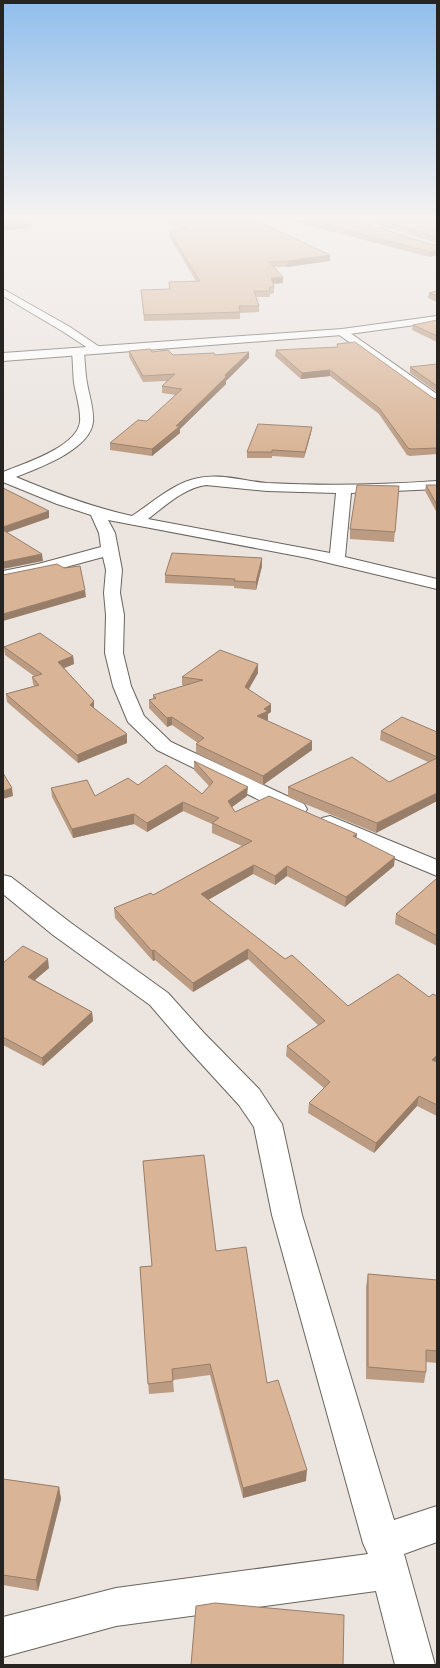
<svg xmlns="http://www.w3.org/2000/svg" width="440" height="1668" font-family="'Alegreya Sans',sans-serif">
  <rect width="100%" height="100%" fill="#ebe4df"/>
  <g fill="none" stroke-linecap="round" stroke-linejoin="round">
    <defs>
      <path id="minor" d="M 385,220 L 399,220 L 373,230 L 369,227 L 370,225 Z
        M 3,289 L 70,327 L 104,350 L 102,352 L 94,352 L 62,331 L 3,296 Z
        M 342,329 L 346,330 L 437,394 L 437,404 L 433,403 L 338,334 L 336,332 Z
        M 78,349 L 82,350 L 84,352 C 85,362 85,372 87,383 C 89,395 94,409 93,422 C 90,450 38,468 16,477 C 54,493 91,507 132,516 C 152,503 171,485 194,479 C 218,472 243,481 267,483 C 323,486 380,485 437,481 L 437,489 L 351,493 L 345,557 L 437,579 L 437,589 L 308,558 L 108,520 L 115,533 L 122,570 L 120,593 L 124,615 L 123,653 L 131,686 L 144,716 L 171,742 L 304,804 L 307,809 L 304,814 L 296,815 L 288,814 L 157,750 L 128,722 L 113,686 L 105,653 L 106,615 L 104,593 L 106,570 L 103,557 L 40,574 L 3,581 L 3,571 L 38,564 L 101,547 L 99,533 L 91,515 L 57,504 L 3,482 L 3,472 C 23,464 77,447 80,422 C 81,409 76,395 74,383 C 73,372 73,362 72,352 L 74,350 ZM 206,485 L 267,491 L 336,493 L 330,553 L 148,519 C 165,506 184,488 206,485 Z
        M 330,816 L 437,860 L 437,876 L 322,828 L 319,823 L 322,818 Z
        M 3,875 L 11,877 L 71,923 L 168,993 L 204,1033 L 259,1089 L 282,1124 L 302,1215 L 394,1520 L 437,1506 L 437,1542 L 404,1554 L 435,1665 L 395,1665 L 376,1591 L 116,1626 L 3,1657 L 3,1617 L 116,1588 L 368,1554 L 363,1543 L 272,1215 L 254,1127 L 239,1105 L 186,1047 L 150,1005 L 53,935 L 3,894 Z"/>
      <path id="tertiary" d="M 437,316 L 437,322 L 342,335 L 3,361 L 3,353 L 342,329 Z"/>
    </defs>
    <use href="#minor" stroke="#69645f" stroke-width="2"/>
    <use href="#tertiary" stroke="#69645f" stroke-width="2"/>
    <use href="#minor" fill="#fff" fill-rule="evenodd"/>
    <use href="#tertiary" fill="#fff" fill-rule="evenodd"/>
  </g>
  <path fill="#bb9b81" d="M 162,220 L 256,220 L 256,221 L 330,255 L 330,261 L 287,267 L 274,267 L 283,277 L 283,283 L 273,284 L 274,287 L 274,293 L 270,294 L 270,297 L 256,297 L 259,306 L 259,312 L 240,313 L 240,319 L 144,321 L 141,290 L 169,289 L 169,282 L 196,281 L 169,236 L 169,231 L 180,229 Z
    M 288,220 L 354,220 L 437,246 L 437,255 L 429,257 Z
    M 364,220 L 437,220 L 437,243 Z
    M 437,291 L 437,302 L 428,298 L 429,293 Z
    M 437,320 L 437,342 L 412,330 L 413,325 Z
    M 276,350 L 437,399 L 437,454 L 410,456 L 407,455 L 379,414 L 330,376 L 301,379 L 275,356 Z
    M 129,351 L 152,352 L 173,355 L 215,355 L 249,358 L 226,381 L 226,384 L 180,429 L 180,433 L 152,456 L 110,450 L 110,443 L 147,421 L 176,395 L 162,393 L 162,386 L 168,381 L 143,382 L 129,357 Z
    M 437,364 L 437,392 L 410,373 L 410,367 Z
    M 312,427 L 311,433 L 304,458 L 272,456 L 272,458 L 247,458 L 247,452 Z
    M 426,485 L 437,485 L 437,513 L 425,491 Z
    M 399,486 L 394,542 L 350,539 L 350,529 Z
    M 262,558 L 262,566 L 256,590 L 234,588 L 234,586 L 165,583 L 165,575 Z
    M 4,647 L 73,656 L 74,664 L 64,668 L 94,701 L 94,708 L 127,743 L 78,763 L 7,702 L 6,694 L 34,686 L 33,684 L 32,677 L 34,676 L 5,655 Z
    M 258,664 L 258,673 L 249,689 L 271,712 L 268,714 L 268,720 L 267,721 L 312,750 L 263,785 L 196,753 L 196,744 L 198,743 L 172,725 L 167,727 L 149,708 L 149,700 L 153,699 L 153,695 L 184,686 L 182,685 L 182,677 Z
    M 381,731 L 437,732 L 437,801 L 376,833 L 288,797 L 288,787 L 389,782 L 428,762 L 380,740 Z
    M 194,761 L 247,796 L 232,807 L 235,812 L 357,838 L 394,866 L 345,907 L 287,876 L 275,885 L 253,874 L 208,900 L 285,959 L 348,1006 L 437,996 L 437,1116 L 417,1106 L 374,1153 L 308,1113 L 309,1103 L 324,1088 L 286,1056 L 287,1046 L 318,1025 L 248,959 L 193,992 L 155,960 L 153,961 L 115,918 L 114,908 L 153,895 L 242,846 L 212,833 L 212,824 L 183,811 L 147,832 L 134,824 L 73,838 L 52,797 L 51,788 L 95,796 L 138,785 L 202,794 L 209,786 L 194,770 Z
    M 437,880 L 437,946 L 395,924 L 396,914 Z
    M 3,963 L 49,968 L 35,980 L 92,1012 L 93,1021 L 43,1066 L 3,1045 Z
    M 216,1251 L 306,1481 L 243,1498 L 210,1375 L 173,1380 L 174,1392 L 149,1394 L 140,1267 L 151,1266 Z
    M 368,1274 L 437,1280 L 437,1363 L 426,1362 L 426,1372 L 424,1383 L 366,1379 L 366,1287 Z
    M 3,1479 L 59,1487 L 61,1499 L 38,1591 L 3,1585 Z"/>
  <path fill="#987e69" d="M 31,224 L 32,228 L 3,231 L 3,226 Z
    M 437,250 L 437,255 L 429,257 L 430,252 Z
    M 330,255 L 330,261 L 287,267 L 288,261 Z
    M 283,277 L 283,283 L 271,284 L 271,278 Z
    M 249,352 L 249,358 L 226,381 L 226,384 L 180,429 L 180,433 L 152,456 L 152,449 L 225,375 Z
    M 330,370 L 330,376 L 301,379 L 302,373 Z
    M 312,427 L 311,433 L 304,458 L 305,452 Z
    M 49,511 L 49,518 L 3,534 L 3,527 Z
    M 42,554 L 43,561 L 3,569 L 3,562 Z
    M 262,558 L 262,566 L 256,590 L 256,582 Z
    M 85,590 L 86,597 L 3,621 L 3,614 Z
    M 73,656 L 74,664 L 59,670 L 58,662 Z
    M 258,664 L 258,673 L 245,695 L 245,687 Z
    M 94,701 L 94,708 L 90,705 Z
    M 271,704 L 271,712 L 268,714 L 268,720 L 257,725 L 257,716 L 264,709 Z
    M 172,717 L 172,725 L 167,727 L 167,718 Z
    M 127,734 L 127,743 L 78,763 L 77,755 Z
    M 312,741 L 312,750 L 263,785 L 263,776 Z
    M 248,787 L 247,796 L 228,810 L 228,801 Z
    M 12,788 L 13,796 L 3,799 L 3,791 Z
    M 437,793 L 437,801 L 376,833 L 377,823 Z
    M 183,802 L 183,811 L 147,832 L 147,823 Z
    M 134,814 L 134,824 L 73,838 L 72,829 Z
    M 357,834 L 356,843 L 353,836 Z
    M 395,857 L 394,866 L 345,907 L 346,897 Z
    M 254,865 L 253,874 L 201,904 L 201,894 Z
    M 287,866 L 287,876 L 275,885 L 275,876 Z
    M 248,949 L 248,959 L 193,992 L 193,983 Z
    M 154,950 L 155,960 L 153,961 L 152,951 Z
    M 48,959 L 49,968 L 29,985 L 28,977 Z
    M 92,1012 L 93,1021 L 43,1066 L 42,1058 Z
    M 437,1055 L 437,1064 L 432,1060 Z
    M 419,1096 L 417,1106 L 374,1153 L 376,1143 Z
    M 307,1470 L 306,1481 L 243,1498 L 243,1488 Z
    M 59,1487 L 61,1499 L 38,1591 L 36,1580 Z"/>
  <path fill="#d9b496" stroke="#987e69" d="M 3,220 L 28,220 L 31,224 L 3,226 Z
    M 172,220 L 255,220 L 330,255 L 288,261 L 269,262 L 283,277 L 271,278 L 274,287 L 269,287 L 270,291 L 254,291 L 259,306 L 239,306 L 240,312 L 144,315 L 141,290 L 170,289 L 169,282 L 200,281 L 169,231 L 189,228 Z
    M 309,220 L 354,220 L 437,246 L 437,250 L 430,252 Z
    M 382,220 L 437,220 L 437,238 Z
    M 437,291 L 437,296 L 429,293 Z
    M 437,320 L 437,336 L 413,325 Z
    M 355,342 L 433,398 L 437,399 L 437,448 L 411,449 L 408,448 L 379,408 L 330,370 L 302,373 L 276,350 L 338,347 L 337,344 Z
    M 150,349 L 152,352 L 168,350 L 173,355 L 214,353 L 215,355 L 249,352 L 225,375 L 226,377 L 176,426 L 180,426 L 152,449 L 110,443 L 138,420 L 147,421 L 182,389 L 162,386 L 175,374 L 143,376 L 129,351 Z
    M 437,364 L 437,386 L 410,367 Z
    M 258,424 L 312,427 L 305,452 L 272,450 L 272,452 L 247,452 Z
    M 357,485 L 399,486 L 395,532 L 350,529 Z
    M 426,485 L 437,485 L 437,505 Z
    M 3,488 L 49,511 L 3,527 Z
    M 3,530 L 42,554 L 3,562 Z
    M 172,553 L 262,558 L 256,582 L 234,581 L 235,579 L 165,575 Z
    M 57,564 L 64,568 L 80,566 L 85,590 L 3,614 L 3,575 Z
    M 40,633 L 73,656 L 58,662 L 94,701 L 90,705 L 127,734 L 77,755 L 6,694 L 39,685 L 32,677 L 42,674 L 4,647 Z
    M 220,650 L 258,664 L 245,687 L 271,704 L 264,709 L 268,711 L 257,716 L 312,741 L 263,776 L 196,744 L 204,738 L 172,717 L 167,718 L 149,700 L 156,698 L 153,695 L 203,680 L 182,677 Z
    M 402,717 L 437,732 L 437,757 L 381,731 Z
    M 352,757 L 389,782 L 437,758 L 437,793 L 377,823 L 288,787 Z
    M 194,761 L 248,787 L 228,801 L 235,812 L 269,796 L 357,834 L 353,836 L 395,857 L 346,897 L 287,866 L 275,876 L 254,865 L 201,894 L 285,959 L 292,955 L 348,1006 L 398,974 L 429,997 L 433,994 L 437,996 L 437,1055 L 432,1060 L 437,1062 L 437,1105 L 419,1096 L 376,1143 L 309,1103 L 330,1082 L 287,1046 L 325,1021 L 248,949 L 193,983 L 154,950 L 152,951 L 114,908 L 151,893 L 153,895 L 252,841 L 212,823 L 219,818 L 183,802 L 147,823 L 134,814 L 72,829 L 51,788 L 87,780 L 95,796 L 128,778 L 138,785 L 166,765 L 202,794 L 213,782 Z
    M 3,773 L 12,788 L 3,791 Z
    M 436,879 L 437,880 L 437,936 L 396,914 Z
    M 23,946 L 48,959 L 28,977 L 92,1012 L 42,1058 L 3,1037 L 3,963 Z
    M 204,1155 L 216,1251 L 246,1247 L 267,1383 L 278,1380 L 307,1470 L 243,1488 L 210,1364 L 172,1369 L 173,1381 L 148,1384 L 140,1267 L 152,1266 L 143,1161 Z
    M 368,1274 L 437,1280 L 437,1351 L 426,1350 L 426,1372 L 368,1367 Z
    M 3,1479 L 59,1487 L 36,1580 L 3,1575 Z
    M 215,1603 L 344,1615 L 343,1665 L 191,1665 L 196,1606 Z"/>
  <linearGradient id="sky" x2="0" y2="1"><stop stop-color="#90beec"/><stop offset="0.48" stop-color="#f6f3f1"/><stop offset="1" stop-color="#f6f3f1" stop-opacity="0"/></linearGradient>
  <rect width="440" height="454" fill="url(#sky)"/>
  <rect width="440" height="1668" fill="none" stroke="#262321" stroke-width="8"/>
</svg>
